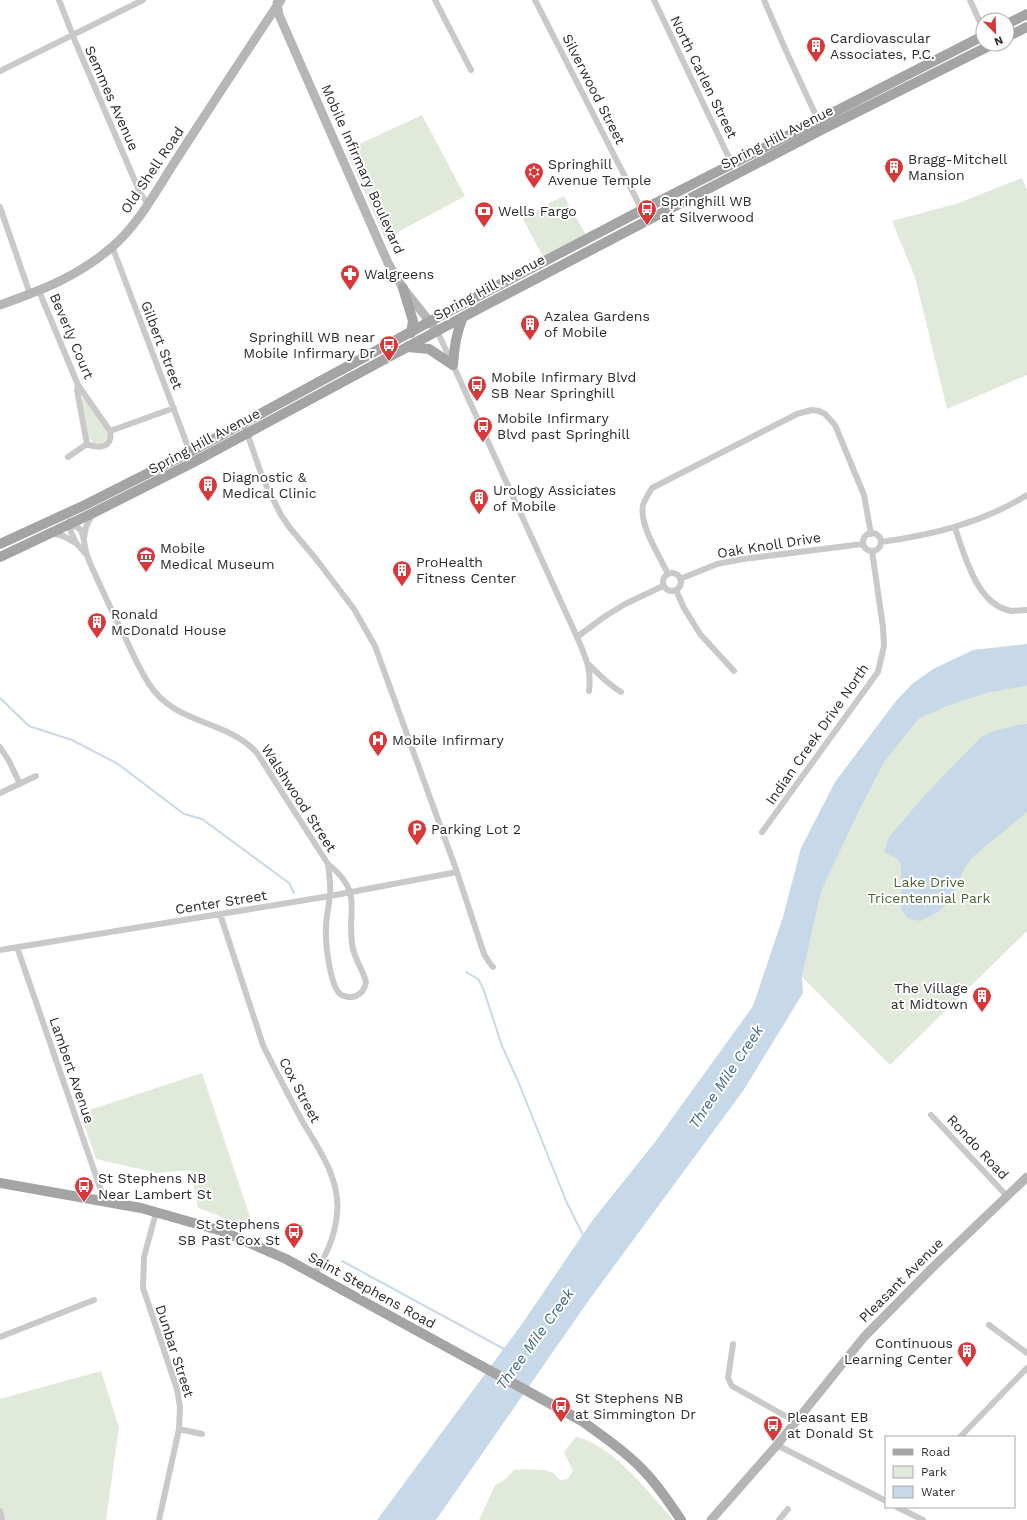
<svg xmlns="http://www.w3.org/2000/svg" width="1027" height="1520" font-family="'Work Sans',sans-serif">
  <rect width="100%" height="100%" fill="#fff"/>
  <path fill="#e1e9da" d="M 422,115 L 465,196 L 385,239 L 346,150 Z
    M 1022,178 L 1027,190 L 1027,375 L 947,409 L 915,277 L 892,221 L 956,204 Z
    M 564,196 L 586,235 L 543,257 L 522,217 L 537,210 L 538,211 L 548,206 L 547,204 Z
    M 83,398 L 85,399 L 107,431 L 107,438 L 102,444 L 93,443 L 89,438 L 81,400 Z
    M 1027,686 L 1027,931 L 890,1065 L 802,977 L 821,892 L 858,813 L 885,761 L 919,719 L 945,707 L 987,693 Z
    M 202,1073 L 254,1229 L 198,1208 L 191,1170 L 157,1173 L 96,1159 L 80,1113 Z
    M 101,1371 L 119,1427 L 106,1520 L 2,1520 L 0,1511 L 0,1399 Z
    M 576,1437 C 610,1443 651,1494 673,1520 L 479,1520 L 495,1485 L 506,1479 L 514,1470 C 524,1469 545,1468 553,1473 C 555,1474 558,1478 560,1480 L 568,1479 L 573,1471 L 564,1452 Z"/>
  <path fill="#c7d9e8" d="M 1027,644 L 1027,686 L 987,693 L 945,707 L 919,719 L 885,761 L 858,813 L 821,892 L 802,977 L 803,993 L 743,1091 L 589,1300 L 436,1520 L 377,1520 L 522,1324 L 592,1221 L 655,1142 L 753,1006 L 783,917 L 801,848 L 835,782 L 896,701 L 912,684 L 933,669 L 973,650 Z
    M 1027,724 L 1027,812 L 974,856 L 965,867 L 950,900 L 938,912 L 921,921 L 909,919 L 901,910 L 901,864 L 897,859 L 884,852 L 889,837 L 924,796 L 981,737 C 996,729 1010,726 1027,724 Z"/>
  <g fill="none" stroke-linecap="round" stroke-linejoin="round">
    <path stroke="#c7d9e8" stroke-width="2" d="M 0,698 L 29,726 L 72,740 L 118,764 L 184,814 L 202,819 L 289,883 L 294,893
      M 466,972 L 478,979 L 483,988 L 502,1046 L 518,1081 L 567,1203 L 583,1235
      M 342,1261 L 506,1350"/>
    <path stroke="#c9c9c9" stroke-width="6" d="M 59,0 L 75,41 L 141,195 L 148,203
      M 435,0 L 471,70
      M 535,0 L 642,210
      M 654,0 L 732,164
      M 764,0 L 787,53 L 819,122
      M 970,0 L 983,29
      M 0,71 L 143,0
      M 0,207 L 30,294
      M 112,246 L 190,452
      M 39,291 L 78,385 L 110,431 C 113,448 98,449 87,444
      M 437,331 L 453,365 L 577,637 C 585,656 592,669 589,691
      M 78,385 L 77,390 L 87,444
      M 246,430 L 263,479 L 281,515 L 290,528 L 316,559 L 354,609 L 375,646 L 457,872 L 484,954 L 489,962 L 493,967
      M 110,431 L 174,408
      M 68,457 L 87,444
      M 70,521 L 71,532 L 76,543 L 86,554
      M 72,524 C 75,526 79,527 81,531 C 85,539 84,547 87,555 C 90,564 95,574 99,583 C 107,600 115,618 124,635 C 132,652 139,669 149,684 C 176,726 227,719 257,753 L 328,864
      M 955,528 C 965,556 977,606 1012,611 C 1016,611 1022,610 1027,610
      M 52,533 L 63,536 L 76,543
      M863 542a9 9 0 1 1 18 0a9 9 0 1 1-18 0Z
      M 84,538 L 86,527 L 92,515
      M 881,542 C 932,535 982,523 1027,495
      M663 582a9 9 0 1 1 18 0a9 9 0 1 1-18 0Z
      M 668,574 C 659,555 639,525 643,505 C 645,499 649,493 652,488 L 797,414 L 812,410 L 819,411 L 825,414 L 835,425 L 864,495 L 871,534
      M 680,579 L 717,564 L 743,559 L 863,544
      M 676,590 L 684,608 L 700,634 L 734,671
      M 577,637 L 604,617 L 625,604 L 663,586
      M 588,664 C 601,676 606,683 621,692
      M 0,747 L 9,761 L 20,784
      M 0,793 L 36,776
      M 762,832 L 878,672 L 884,646 L 883,627 L 872,551
      M 328,864 C 366,894 345,912 353,949 C 356,961 363,970 366,982 C 365,988 363,993 356,996 C 351,998 343,997 339,993 C 330,983 325,942 326,928 C 326,917 329,906 330,895 C 331,884 329,874 328,864 Z
      M 220,914 L 263,1045 C 275,1070 288,1094 301,1119 C 318,1148 341,1179 337,1214 C 335,1237 326,1255 315,1274
      M 17,947 L 105,1202
      M 0,950 L 330,896 L 457,872
      M 931,1115 L 1007,1196
      M 156,1213 L 144,1257 L 143,1288 L 177,1389 L 180,1407 L 179,1429 L 159,1520
      M 989,1325 L 1027,1353
      M 0,1337 L 94,1300
      M 733,1344 L 728,1378 L 732,1386 L 796,1422
      M 179,1429 L 202,1434
      M 960,1437 L 1027,1368
      M 777,1445 L 886,1501
      M 897,1507 L 923,1520
      M 0,1511 L 2,1520
      M 779,1520 L 788,1509"/>
    <path stroke="#b6b6b6" stroke-width="9" d="M 277,3 L 279,15 L 388,263 L 403,288 L 437,331
      M 0,305 C 42,290 77,277 112,247 C 139,224 157,189 176,160 C 211,106 245,53 281,0
      M 711,1520 L 777,1445 L 864,1337 L 931,1269 L 1027,1177"/>
    <path stroke="#a4a4a4" stroke-width="10" d="M 1007,24 L 1027,14
      M 1007,37 L 1027,27
      M 403,288 L 413,321 L 411,333
      M 408,347 L 429,349 L 453,365
      M 453,365 C 454,347 456,333 463,317
      M 0,544 L 85,505 L 190,452 L 440,316 L 642,210 L 983,36
      M 0,557 L 93,513 L 192,463 L 476,310 L 819,131 L 993,44
      M 0,1183 L 141,1208 L 222,1231 L 286,1259 L 582,1421 C 602,1436 624,1450 642,1469 C 657,1484 669,1502 681,1520"/>
  </g>
  <defs>
    <symbol id="building-pin" viewBox="-11 -11 22 30"><path d="M0 17L-7.5 6A9.5 9.5 0 1 1 7.5 6Z" fill="#da3739" stroke="#fff"/><path d="M-4-6H4V6H1V3H-1V6H-4ZM-2.5-4.3h1.7v1.8h-1.7ZM.8-4.3h1.7v1.8H.8ZM-2.5-1h1.7V.8h-1.7ZM.8-1h1.7V.8H.8Z" fill="#fff"/></symbol>
    <symbol id="synagogue-pin" viewBox="-11 -11 22 30"><path d="M0 17L-7.5 6A9.5 9.5 0 1 1 7.5 6Z" fill="#da3739" stroke="#fff"/><path d="M0-6.5L5.6 3.2H-5.6ZM0 6.5L5.6-3.2H-5.6Z" fill="#fff"/></symbol>
    <symbol id="bus-pin" viewBox="-11 -11 22 30"><path d="M0 17L-7.5 6A9.5 9.5 0 1 1 7.5 6Z" fill="#da3739" stroke="#fff"/><path d="M-5-6H5V4H4V6H2V4H-2V6H-4V4H-5ZM-3.5-4V0h7V-4ZM-3.5 1.2v1.5H-2V1.2ZM2 1.2v1.5H3.5V1.2Z" fill="#fff"/></symbol>
    <symbol id="bank-pin" viewBox="-11 -11 22 30"><path d="M0 17L-7.5 6A9.5 9.5 0 1 1 7.5 6Z" fill="#da3739" stroke="#fff"/><path d="M-6-4H6V4H-6ZM0-2.3a2.3 2.3 0 1 0 0 4.6a2.3 2.3 0 1 0 0-4.6Z" fill="#fff"/></symbol>
    <symbol id="pharmacy-pin" viewBox="-11 -11 22 30"><path d="M0 17L-7.5 6A9.5 9.5 0 1 1 7.5 6Z" fill="#da3739" stroke="#fff"/><path d="M-2-6h4v4h4v4h-4v4h-4v-4h-4v-4h4Z" fill="#fff"/></symbol>
    <symbol id="museum-pin" viewBox="-11 -11 22 30"><path d="M0 17L-7.5 6A9.5 9.5 0 1 1 7.5 6Z" fill="#da3739" stroke="#fff"/><path d="M0-6L6-3V-2H-6V-3ZM-5-1h2V3h-2ZM-1-1h2V3h-2ZM3-1h2V3H3ZM-6 4H6V6H-6Z" fill="#fff"/></symbol>
    <symbol id="hospital-pin" viewBox="-11 -11 22 30"><path d="M0 17L-7.5 6A9.5 9.5 0 1 1 7.5 6Z" fill="#da3739" stroke="#fff"/><path d="M-5-5h3v3.5h4V-5h3V5h-3V1.5h-4V5h-3Z" fill="#fff"/></symbol>
    <symbol id="parking-pin" viewBox="-11 -11 22 30"><path d="M0 17L-7.5 6A9.5 9.5 0 1 1 7.5 6Z" fill="#da3739" stroke="#fff"/><path d="M-3.5-5.5H1a3.5 3.5 0 0 1 0 7H-1V5.5H-3.5ZM-1-3.4V-.6H.8a1.4 1.4 0 0 0 0-2.8Z" fill="#fff"/></symbol>
  </defs>
  <g fill-rule="evenodd">
    <use href="#building-pin" x="805" y="35" width="22" height="30"/>
    <use href="#building-pin" x="883" y="156" width="22" height="30"/>
    <use href="#synagogue-pin" x="523" y="161" width="22" height="30"/>
    <use href="#bus-pin" x="636" y="198" width="22" height="30"/>
    <use href="#bank-pin" x="473" y="200" width="22" height="30"/>
    <use href="#pharmacy-pin" x="339" y="263" width="22" height="30"/>
    <use href="#building-pin" x="519" y="313" width="22" height="30"/>
    <use href="#bus-pin" x="378" y="334" width="22" height="30"/>
    <use href="#bus-pin" x="466" y="374" width="22" height="30"/>
    <use href="#bus-pin" x="472" y="415" width="22" height="30"/>
    <use href="#building-pin" x="197" y="474" width="22" height="30"/>
    <use href="#building-pin" x="468" y="487" width="22" height="30"/>
    <use href="#museum-pin" x="135" y="545" width="22" height="30"/>
    <use href="#building-pin" x="391" y="559" width="22" height="30"/>
    <use href="#building-pin" x="86" y="611" width="22" height="30"/>
    <use href="#hospital-pin" x="367" y="729" width="22" height="30"/>
    <use href="#parking-pin" x="406" y="818" width="22" height="30"/>
    <use href="#building-pin" x="971" y="985" width="22" height="30"/>
    <use href="#bus-pin" x="73" y="1175" width="22" height="30"/>
    <use href="#bus-pin" x="283" y="1221" width="22" height="30"/>
    <use href="#building-pin" x="956" y="1340" width="22" height="30"/>
    <use href="#bus-pin" x="550" y="1395" width="22" height="30"/>
    <use href="#bus-pin" x="762" y="1414" width="22" height="30"/>
  </g>
  <g text-anchor="middle" dominant-baseline="central" stroke-width="4" stroke-linejoin="round" paint-order="stroke">
    <g font-size="14" fill="#2c2c2c" stroke="#fff" text-anchor="start">
      <text x="830" y="38">Cardiovascular<tspan x="830" dy="16">Associates, P.C.</tspan></text>
      <text x="908" y="159">Bragg-Mitchell<tspan x="908" dy="16">Mansion</tspan></text>
      <text x="548" y="164">Springhill<tspan x="548" dy="16">Avenue Temple</tspan></text>
      <text x="661" y="201">Springhill WB<tspan x="661" dy="16">at Silverwood</tspan></text>
      <text x="498" y="211">Wells Fargo</text>
      <text x="364" y="274">Walgreens</text>
      <text x="544" y="316">Azalea Gardens<tspan x="544" dy="16">of Mobile</tspan></text>
      <text x="375" y="337" text-anchor="end">Springhill WB near<tspan x="375" dy="16">Mobile Infirmary Dr</tspan></text>
      <text x="491" y="377">Mobile Infirmary Blvd<tspan x="491" dy="16">SB Near Springhill</tspan></text>
      <text x="497" y="418">Mobile Infirmary<tspan x="497" dy="16">Blvd past Springhill</tspan></text>
      <text x="222" y="477">Diagnostic &amp;<tspan x="222" dy="16">Medical Clinic</tspan></text>
      <text x="493" y="490">Urology Assiciates<tspan x="493" dy="16">of Mobile</tspan></text>
      <text x="160" y="548">Mobile<tspan x="160" dy="16">Medical Museum</tspan></text>
      <text x="416" y="562">ProHealth<tspan x="416" dy="16">Fitness Center</tspan></text>
      <text x="111" y="614">Ronald<tspan x="111" dy="16">McDonald House</tspan></text>
      <text x="392" y="740">Mobile Infirmary</text>
      <text x="431" y="829">Parking Lot 2</text>
      <text x="968" y="988" text-anchor="end">The Village<tspan x="968" dy="16">at Midtown</tspan></text>
      <text x="98" y="1178">St Stephens NB<tspan x="98" dy="16">Near Lambert St</tspan></text>
      <text x="280" y="1224" text-anchor="end">St Stephens<tspan x="280" dy="16">SB Past Cox St</tspan></text>
      <text x="953" y="1343" text-anchor="end">Continuous<tspan x="953" dy="16">Learning Center</tspan></text>
      <text x="575" y="1398">St Stephens NB<tspan x="575" dy="16">at Simmington Dr</tspan></text>
      <text x="787" y="1417">Pleasant EB<tspan x="787" dy="16">at Donald St</tspan></text>
    </g>
    <g font-size="14" fill="#2c2c2c" stroke="#fff">
      <text transform="translate(704 77) rotate(64)">North Carlen Street</text>
      <text transform="translate(594 89) rotate(63)">Silverwood Street</text>
      <text transform="translate(112 98) rotate(66)">Semmes Avenue</text>
      <text transform="translate(777 137) rotate(-27)">Spring Hill Avenue</text>
      <text transform="translate(363 169) rotate(66)">Mobile Infirmary Boulevard</text>
      <text transform="translate(152 170) rotate(-56)">Old Shell Road</text>
      <text transform="translate(489 287) rotate(-28)">Spring Hill Avenue</text>
      <text transform="translate(72 336) rotate(67)">Beverly Court</text>
      <text transform="translate(162 345) rotate(69)">Gilbert Street</text>
      <text transform="translate(204 441) rotate(-28)">Spring Hill Avenue</text>
      <text transform="translate(769 545) rotate(-9)">Oak Knoll Drive</text>
      <text transform="translate(817 734) rotate(-55)">Indian Creek Drive North</text>
      <text transform="translate(299 798) rotate(57)">Walshwood Street</text>
      <text transform="translate(221 902) rotate(-9)">Center Street</text>
      <text transform="translate(72 1070) rotate(71)">Lambert Avenue</text>
      <text transform="translate(300 1090) rotate(62)">Cox Street</text>
      <text transform="translate(978 1147) rotate(47)">Rondo Road</text>
      <text transform="translate(901 1280) rotate(-45)">Pleasant Avenue</text>
      <text transform="translate(372 1290) rotate(29)">Saint Stephens Road</text>
      <text transform="translate(175 1351) rotate(72)">Dunbar Street</text>
    </g>
    <g font-size="14" fill="#4d643c" stroke="#fff">
      <text x="929" y="882">Lake Drive<tspan x="929" dy="16">Tricentennial Park</tspan></text>
    </g>
    <g font-size="15" font-style="italic" fill="#406888" stroke="#fff">
      <text transform="translate(726 1077) rotate(-56)">Three Mile Creek</text>
      <text transform="translate(535 1339) rotate(-54)">Three Mile Creek</text>
    </g>
  </g>
  <rect x="885" y="1436" width="130" height="72" fill="#ffffff" stroke="#ababab"/>
  <rect x="893" y="1449" width="20" height="6" fill="#a4a4a4" stroke="#ababab"/>
  <text x="921" y="1456" font-size="12" fill="#2c2c2c">Road</text>
  <rect x="893" y="1466" width="20" height="12" fill="#e1e9da" stroke="#ababab"/>
  <text x="921" y="1476" font-size="12" fill="#2c2c2c">Park</text>
  <rect x="893" y="1486" width="20" height="12" fill="#c7d9e8" stroke="#ababab"/>
  <text x="921" y="1496" font-size="12" fill="#2c2c2c">Water</text>
  <g transform="translate(995 32) rotate(157)"><circle r="19" fill="#ffffff" stroke="#ababab"/>
  <path d="M0-3L7 15L0 10L-7 15Z" fill="#da3739"/>
  <text y="-6" font-size="11" font-weight="bold" text-anchor="middle" fill="#2c2c2c">N</text>
  </g>
</svg>
